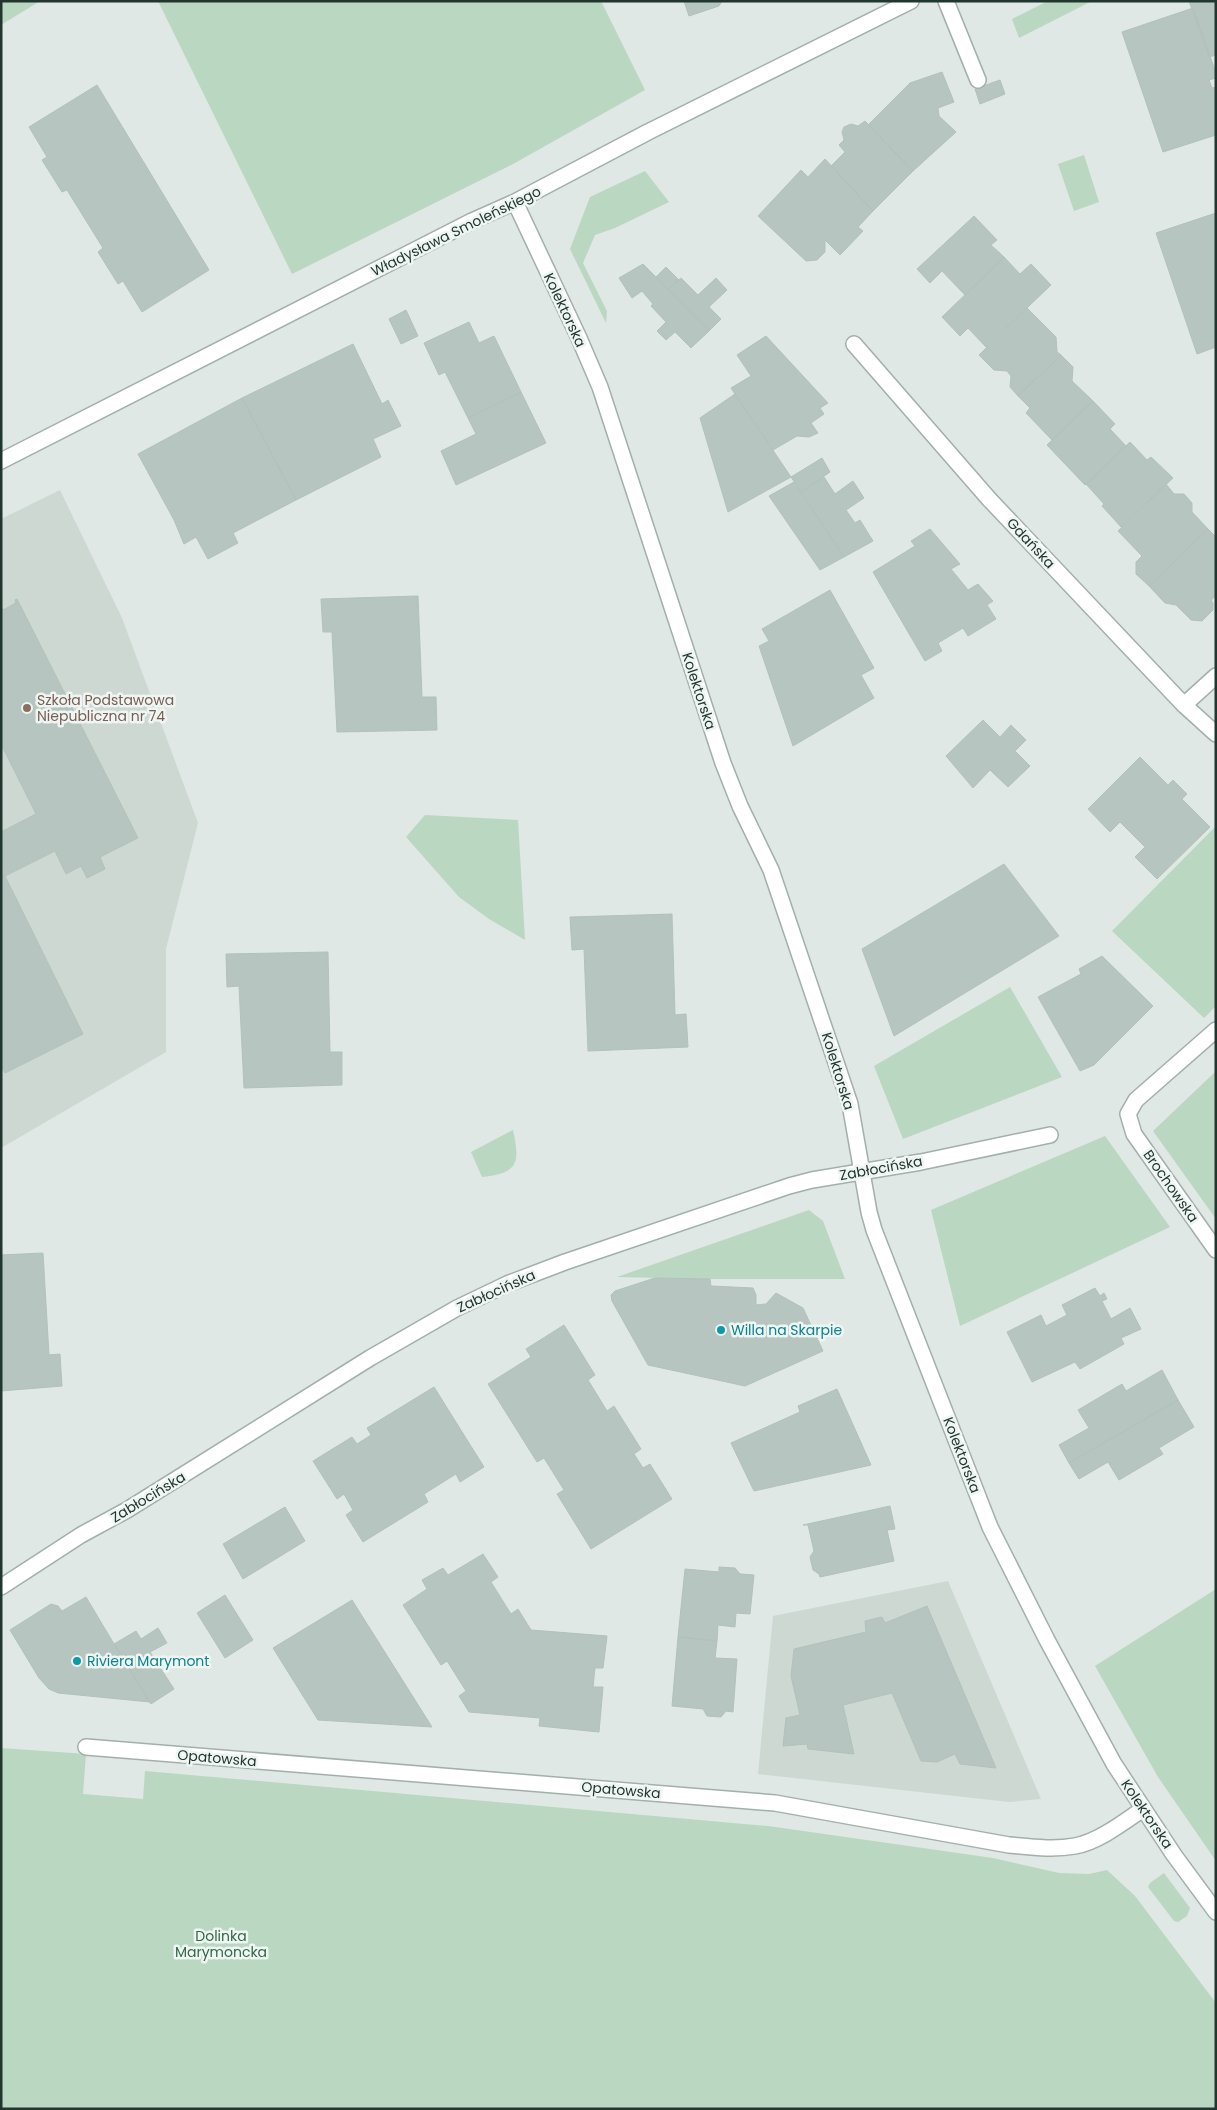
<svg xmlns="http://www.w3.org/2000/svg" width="1217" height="2110" font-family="Poppins,sans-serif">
  <rect width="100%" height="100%" fill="#dfe8e4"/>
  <path fill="#cdd8d3" d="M 60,490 L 122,618 L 198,823 L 166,949 L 166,1052 L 1,1148 L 1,519 Z
    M 948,1581 L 1041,1799 L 1009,1802 L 758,1774 L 773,1616 Z"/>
  <path fill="#bad7c2" d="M 1,1 L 40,1 L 1,25 Z
    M 158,1 L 601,1 L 645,90 L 513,164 L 292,274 Z
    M 1048,1 L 1092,1 L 1019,38 L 1012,19 Z
    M 1084,155 L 1099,202 L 1074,211 L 1058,164 Z
    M 645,171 L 669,202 L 615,228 L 595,235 L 583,263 L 607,311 L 606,323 L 570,249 L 590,197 Z
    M 425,815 L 518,820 L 525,940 L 489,919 L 459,897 L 406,837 Z
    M 1216,826 L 1216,1006 L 1204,1018 L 1112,931 Z
    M 1010,987 L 1062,1077 L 903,1139 L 874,1066 Z
    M 1216,1071 L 1216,1219 L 1153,1131 Z
    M 513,1130 C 520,1163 519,1173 482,1177 L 471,1152 Z
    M 1105,1136 L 1170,1227 L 960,1326 L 931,1210 Z
    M 809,1210 L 823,1221 L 845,1279 L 710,1279 L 617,1277 Z
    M 1216,1589 L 1216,1861 L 1158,1777 L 1095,1666 Z
    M 1,1748 L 86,1754 L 83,1794 L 143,1799 L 145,1771 L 768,1826 L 993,1858 L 1059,1873 L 1089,1874 L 1107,1870 L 1135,1896 L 1216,2003 L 1216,2109 L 1,2109 Z
    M 1164,1873 L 1190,1908 L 1187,1916 L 1178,1922 L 1174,1921 L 1148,1887 L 1150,1883 Z"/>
  <path fill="#b7c5c0" stroke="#b2c1bb" d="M 684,1 L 722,1 L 719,6 L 689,16 Z
    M 1189,1 L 1216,1 L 1216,55 L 1209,57 Z
    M 1193,8 L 1216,73 L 1216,78 L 1209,80 L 1212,88 L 1216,87 L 1216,135 L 1163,152 L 1122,32 Z
    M 942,72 L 954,102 L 938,108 L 939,116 L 956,132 L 913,171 L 868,125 L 910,83 Z
    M 1000,80 L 1005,94 L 980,104 L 975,89 Z
    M 97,85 L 209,270 L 142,312 L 123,281 L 118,284 L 98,252 L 103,248 L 67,190 L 62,192 L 42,160 L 47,157 L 29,127 Z
    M 865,121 L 913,171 L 873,211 L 831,166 L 845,152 L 839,145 L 844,140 L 842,132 L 844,127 L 851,124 L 858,126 Z
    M 825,159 L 873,211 L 858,227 L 863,231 L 840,255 L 825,240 L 825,252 L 817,260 L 806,261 L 758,216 L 801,170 L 808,177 Z
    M 1216,213 L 1216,347 L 1197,354 L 1156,233 Z
    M 974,216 L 997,240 L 991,245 L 1004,257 L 965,295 L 942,271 L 930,283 L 917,269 Z
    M 1004,257 L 1020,274 L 1031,264 L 1051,285 L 986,347 L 968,328 L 960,336 L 942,317 Z
    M 643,264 L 709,331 L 691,348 L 675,332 L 666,340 L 657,331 L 666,322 L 651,306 L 653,304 L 642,291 L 632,298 L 619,278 Z
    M 666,267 L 679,280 L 668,289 L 656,277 Z
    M 681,278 L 698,295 L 716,278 L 727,290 L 709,307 L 721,319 L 709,331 L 668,289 Z
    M 1027,308 L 1056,337 L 1057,352 L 1061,355 L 1018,396 L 1010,387 L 1011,376 L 1007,371 L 994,370 L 979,355 Z
    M 406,310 L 418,336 L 401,344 L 389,319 Z
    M 469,322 L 479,343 L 494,336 L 521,392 L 468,418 L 445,372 L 439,375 L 424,343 Z
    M 766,336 L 828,403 L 820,408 L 824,414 L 811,423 L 818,433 L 809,437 L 797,436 L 773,450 L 731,388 L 751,376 L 737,355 Z
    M 353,344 L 382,404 L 388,400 L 401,426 L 373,439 L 381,457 L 296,500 L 242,398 Z
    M 1061,355 L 1073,367 L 1072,381 L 1093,401 L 1052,440 L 1026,413 L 1030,408 L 1018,396 Z
    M 521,392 L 546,443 L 456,485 L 441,451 L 476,434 L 468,418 Z
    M 735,394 L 791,477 L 728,512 L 700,418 Z
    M 242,398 L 296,500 L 233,533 L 238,543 L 208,559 L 196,537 L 184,544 L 174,520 L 138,454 Z
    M 1093,401 L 1115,424 L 1110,429 L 1126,446 L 1085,485 L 1047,445 Z
    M 1130,442 L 1147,460 L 1151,457 L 1173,478 L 1121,527 L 1102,506 L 1104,504 L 1086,484 Z
    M 822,458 L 830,472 L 801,492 L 791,477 Z
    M 824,477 L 835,494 L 853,481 L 864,498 L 846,510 L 855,523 L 860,520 L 873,541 L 844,557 L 801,492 Z
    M 794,482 L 844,557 L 820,570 L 769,496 Z
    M 1166,484 L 1174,494 L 1184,494 L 1192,503 L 1192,512 L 1208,529 L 1149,586 L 1136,574 L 1136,562 L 1142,556 L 1118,531 Z
    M 930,529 L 960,564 L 951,569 L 968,590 L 978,584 L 993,601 L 987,605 L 996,619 L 968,636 L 963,628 L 938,643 L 942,651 L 925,661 L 873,572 L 915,546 L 911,541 Z
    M 1208,529 L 1216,537 L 1216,596 L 1211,600 L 1213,603 L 1213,610 L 1202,621 L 1191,620 L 1176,605 L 1165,603 L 1149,586 Z
    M 830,590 L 874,668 L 861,675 L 874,698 L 793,746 L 759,646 L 769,641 L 762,629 Z
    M 418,596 L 422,697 L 436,697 L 437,730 L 337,732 L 332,632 L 323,632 L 321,599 Z
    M 17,599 L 138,838 L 100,857 L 105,869 L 87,878 L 81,866 L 66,874 L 55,851 L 1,878 L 1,832 L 36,814 L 1,744 L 1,607 L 3,610 L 16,603 L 15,600 Z
    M 983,720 L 1000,737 L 1011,725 L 1026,740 L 1015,751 L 1030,766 L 1008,787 L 990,770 L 973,788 L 946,756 Z
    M 1140,757 L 1168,785 L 1173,780 L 1187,794 L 1182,799 L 1210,827 L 1157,879 L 1135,857 L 1145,847 L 1120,822 L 1110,832 L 1088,809 Z
    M 1004,864 L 1059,936 L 894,1036 L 862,949 Z
    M 5,876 L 83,1034 L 5,1073 L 1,1065 L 1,878 Z
    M 672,914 L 675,1015 L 686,1014 L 688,1047 L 588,1051 L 584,949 L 572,950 L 570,917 Z
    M 328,952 L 330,1052 L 342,1052 L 342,1085 L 244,1088 L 239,986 L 227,987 L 226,954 Z
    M 1102,956 L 1153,1006 L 1094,1065 L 1080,1071 L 1038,997 L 1081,974 L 1079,969 Z
    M 43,1253 L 49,1355 L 60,1354 L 62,1386 L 1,1391 L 1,1255 Z
    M 655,1278 L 710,1279 L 711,1286 L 753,1288 L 756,1295 L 756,1305 L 766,1304 L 776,1293 L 803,1308 L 823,1351 L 745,1386 L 648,1365 L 612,1301 L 611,1295 L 615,1291 Z
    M 1095,1288 L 1100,1296 L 1104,1293 L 1107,1299 L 1102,1301 L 1111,1319 L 1130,1308 L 1141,1329 L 1121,1338 L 1124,1344 L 1080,1369 L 1075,1362 L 1032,1382 L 1007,1332 L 1041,1315 L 1046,1326 L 1067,1315 L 1062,1305 Z
    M 564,1325 L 595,1375 L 588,1380 L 607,1411 L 614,1406 L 641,1449 L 634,1454 L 643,1468 L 650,1464 L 672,1499 L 591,1549 L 557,1494 L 564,1490 L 544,1458 L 537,1462 L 488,1384 L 531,1357 L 526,1349 Z
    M 1162,1370 L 1178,1400 L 1069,1463 L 1059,1445 L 1089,1428 L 1078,1410 L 1122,1384 L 1126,1391 Z
    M 434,1387 L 484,1467 L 460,1482 L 456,1474 L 424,1494 L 428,1502 L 363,1542 L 346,1515 L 353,1510 L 344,1494 L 337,1499 L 313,1461 L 352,1437 L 357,1444 L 371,1435 L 367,1428 Z
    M 837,1389 L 871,1465 L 754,1491 L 731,1443 L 800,1412 L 798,1406 Z
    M 1178,1400 L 1194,1427 L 1159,1448 L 1163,1454 L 1119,1480 L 1108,1462 L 1079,1479 L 1069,1463 Z
    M 890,1506 L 895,1529 L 887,1530 L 894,1561 L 820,1577 L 819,1574 L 813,1570 L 810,1557 L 814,1551 L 808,1525 L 803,1525 Z
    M 285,1507 L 305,1541 L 243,1579 L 223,1544 Z
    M 483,1554 L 498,1577 L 491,1582 L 511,1614 L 518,1609 L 531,1630 L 607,1636 L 603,1668 L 595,1668 L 593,1687 L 603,1687 L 599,1732 L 539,1726 L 540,1718 L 469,1712 L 459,1696 L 466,1691 L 447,1661 L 441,1665 L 403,1605 L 427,1589 L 422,1580 L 443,1568 L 448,1575 Z
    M 719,1567 L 735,1568 L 740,1574 L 754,1575 L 750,1614 L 736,1613 L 735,1627 L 718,1625 L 717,1641 L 678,1637 L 685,1569 L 719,1572 Z
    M 225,1595 L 253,1640 L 225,1658 L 197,1613 Z
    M 86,1597 L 114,1644 L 150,1702 L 58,1693 L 49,1689 L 39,1678 L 10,1630 L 51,1604 L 58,1606 L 62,1611 Z
    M 352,1600 L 432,1727 L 318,1720 L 273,1648 Z
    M 927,1606 L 996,1768 L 960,1764 L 955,1754 L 937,1762 L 921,1761 L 892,1693 L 843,1705 L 854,1754 L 808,1749 L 807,1744 L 783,1746 L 786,1718 L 800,1715 L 791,1676 L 794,1649 L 866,1632 L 865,1621 L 882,1617 L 885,1623 Z
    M 158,1628 L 167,1643 L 150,1652 L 174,1689 L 151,1704 L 114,1644 L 136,1631 L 141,1639 Z
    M 678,1637 L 717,1641 L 715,1658 L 737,1659 L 733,1712 L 726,1711 L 721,1717 L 707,1716 L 703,1709 L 672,1706 Z"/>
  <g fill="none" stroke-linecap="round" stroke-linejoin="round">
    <defs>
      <path id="lane" d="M 946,1 L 978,80"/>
      <path id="street" d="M 515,202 L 579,338 L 600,387 L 723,763 L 740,806 L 771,870 L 850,1104 L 869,1212 L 874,1230 L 990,1527 L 1047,1640 L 1114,1764 L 1174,1855 L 1216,1912
        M 854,344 L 989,499 L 1184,705 L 1216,734
        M 1,461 L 472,221 L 515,202 L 648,132 L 911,1
        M 1184,705 L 1216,676
        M 1216,1030 L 1136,1100 L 1128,1114 L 1134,1134 L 1216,1250
        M 1,1587 L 81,1535 L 127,1510 L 370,1358 L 457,1308 L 507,1284 L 565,1262 L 789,1186 L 812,1180 L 921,1162 L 1050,1135
        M 86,1747 L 775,1803 L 1009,1845 C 1031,1847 1053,1850 1075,1846 C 1098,1842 1124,1822 1143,1809"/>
    </defs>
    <use href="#lane" stroke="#a3afaa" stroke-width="18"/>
    <use href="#street" stroke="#a3afaa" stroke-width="18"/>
    <use href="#lane" stroke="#fff" stroke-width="15"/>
    <use href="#street" stroke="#fff" stroke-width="15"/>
  </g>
  <circle fill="#8d6e63" stroke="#eef5f2" stroke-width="2" cx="27" cy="708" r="5"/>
  <g fill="#0f9aa8" stroke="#eef5f2" stroke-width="2">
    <circle cx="721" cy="1330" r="5"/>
    <circle cx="77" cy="1661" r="5"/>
  </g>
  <g text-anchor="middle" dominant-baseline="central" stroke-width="5" stroke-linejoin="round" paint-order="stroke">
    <g font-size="14" fill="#223630" stroke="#eef5f2">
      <text transform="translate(456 231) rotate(-26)">Władysława Smoleńskiego</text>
      <text transform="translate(565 310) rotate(65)">Kolektorska</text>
      <text transform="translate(1031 543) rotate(47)">Gdańska</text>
      <text transform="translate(699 691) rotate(72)">Kolektorska</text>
      <text transform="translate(838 1071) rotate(73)">Kolektorska</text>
      <text transform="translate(881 1168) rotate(-10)">Zabłocińska</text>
      <text transform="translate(1171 1186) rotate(55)">Brochowska</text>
      <text transform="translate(496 1291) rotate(-24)">Zabłocińska</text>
      <text transform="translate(962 1455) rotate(69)">Kolektorska</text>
      <text transform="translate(148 1497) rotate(-31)">Zabłocińska</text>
      <text transform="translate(217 1758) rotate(5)">Opatowska</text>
      <text transform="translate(621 1790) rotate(5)">Opatowska</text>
      <text transform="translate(1147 1814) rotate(56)">Kolektorska</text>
    </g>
    <g font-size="14" fill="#785e54" stroke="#eef5f2" text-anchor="start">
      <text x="37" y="700">Szkoła Podstawowa<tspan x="37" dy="16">Niepubliczna nr 74</tspan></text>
    </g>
    <g font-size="14" fill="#0d838f" stroke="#eef5f2" text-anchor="start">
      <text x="731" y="1330">Willa na Skarpie</text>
      <text x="87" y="1661">Riviera Marymont</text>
    </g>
    <g font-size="14" fill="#316846" stroke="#eef5f2">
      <text x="221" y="1936">Dolinka<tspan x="221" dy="16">Marymoncka</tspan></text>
    </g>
  </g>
  <rect width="1217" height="2110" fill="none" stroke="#223630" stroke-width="5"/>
</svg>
